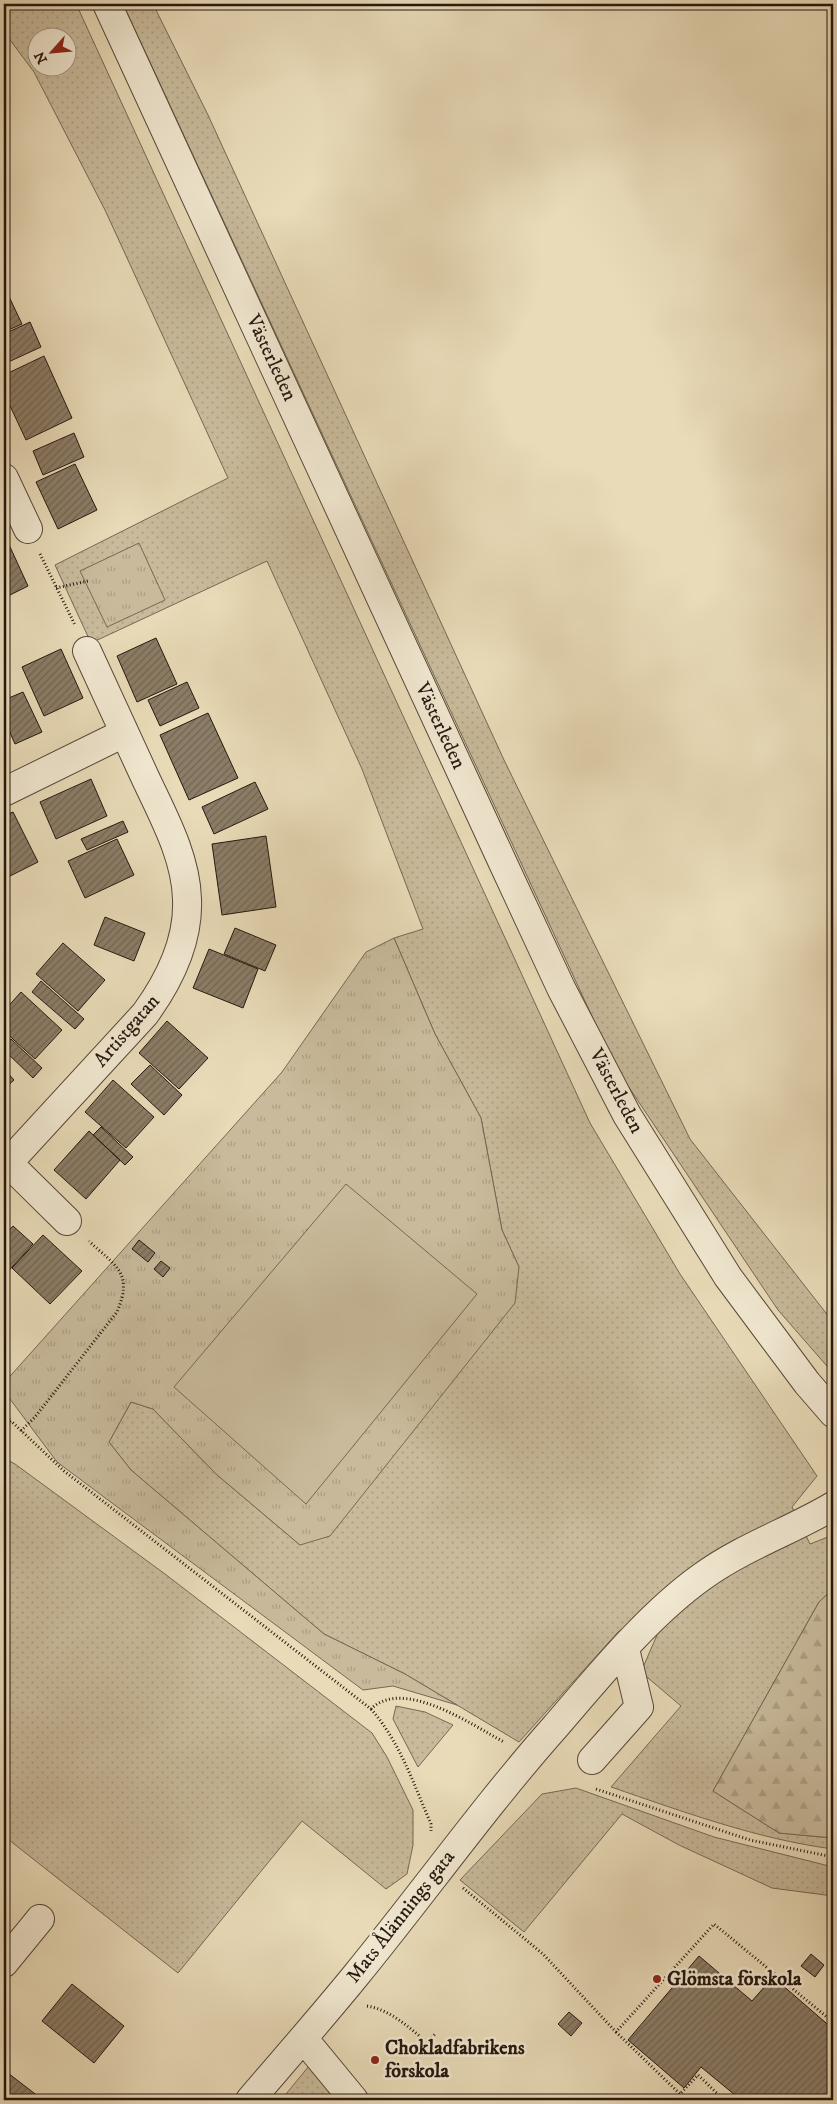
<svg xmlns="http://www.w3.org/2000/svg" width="837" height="2104" font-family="'IM FELL DW Pica',serif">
  <defs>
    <pattern id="grass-dots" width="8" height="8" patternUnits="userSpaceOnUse" patternTransform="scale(1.25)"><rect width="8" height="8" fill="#c8ba9b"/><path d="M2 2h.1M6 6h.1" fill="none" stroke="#ac9f84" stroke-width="1.8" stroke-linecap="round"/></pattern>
    <pattern id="forest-firs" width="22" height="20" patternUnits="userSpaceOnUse" patternTransform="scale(1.25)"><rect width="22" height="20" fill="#c8ba9b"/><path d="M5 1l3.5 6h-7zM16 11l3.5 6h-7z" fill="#ac9f84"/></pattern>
    <pattern id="park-tufts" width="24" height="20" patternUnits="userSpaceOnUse" patternTransform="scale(1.25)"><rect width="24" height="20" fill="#c8ba9b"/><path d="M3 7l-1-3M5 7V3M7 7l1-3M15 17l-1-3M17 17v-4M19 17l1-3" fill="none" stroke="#ac9f84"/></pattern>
    <pattern id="building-hatch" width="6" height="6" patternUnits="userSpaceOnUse" patternTransform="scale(1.25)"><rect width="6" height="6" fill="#8b7d67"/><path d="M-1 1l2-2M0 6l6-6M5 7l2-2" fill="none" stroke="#716553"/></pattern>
  </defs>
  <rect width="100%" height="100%" fill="#e9dbb8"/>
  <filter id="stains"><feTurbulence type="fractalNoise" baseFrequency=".004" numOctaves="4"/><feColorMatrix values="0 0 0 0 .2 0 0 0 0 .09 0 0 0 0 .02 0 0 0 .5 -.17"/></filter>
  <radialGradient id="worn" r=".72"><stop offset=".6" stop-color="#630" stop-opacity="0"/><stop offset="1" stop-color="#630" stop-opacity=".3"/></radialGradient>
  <path fill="url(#grass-dots)" stroke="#766855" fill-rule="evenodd" d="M 4,4 L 35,4 L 78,8 L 590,1123 L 680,1274 L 817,1476 L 792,1507 L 810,1544 L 833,1535 L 833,1589 L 819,1602 L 713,1791 L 779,1833 L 833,1838 L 833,1849 C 757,1839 684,1812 611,1787 L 681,1706 L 641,1672 L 657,1635 L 640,1615 L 618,1632 L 519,1742 L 405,1674 L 324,1634 L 131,1470 L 109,1442 L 131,1402 L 153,1409 L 216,1474 L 300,1545 L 519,1267 L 502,1230 L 481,1118 L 435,1034 L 394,938 L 423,929 L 362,769 L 267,561 L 91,643 L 55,565 L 228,478 L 105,210 L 34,72 L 4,32 ZM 38,38 L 68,38 L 68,68 L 38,68 Z
    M 123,4 L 153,4 L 208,115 L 504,760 L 690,1139 L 833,1322 L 833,1373 L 778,1310 L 616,1068 Z
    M 4,1458 L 15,1464 L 165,1574 L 372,1733 L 387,1757 L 413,1810 L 413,1845 L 407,1874 L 386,1889 L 302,1821 L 178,1973 L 4,1836 Z
    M 396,1706 L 425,1712 L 453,1725 L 418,1767 L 393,1719 Z
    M 576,1788 L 714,1837 L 833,1867 L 833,1896 L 772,1888 L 679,1845 L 622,1814 L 524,1932 L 460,1880 L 542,1794 Z
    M 309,2066 L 340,2100 L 281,2100 Z"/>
  <path fill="url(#forest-firs)" stroke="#766855" d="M 833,1589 L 833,1838 L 779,1833 L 713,1791 L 819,1602 Z"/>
  <path fill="url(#park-tufts)" stroke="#766855" d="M 139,543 L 165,600 L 107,627 L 80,571 Z
    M 394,938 L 435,1034 L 481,1118 L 502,1230 L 519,1267 L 515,1303 L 330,1536 L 300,1545 L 216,1474 L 153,1409 L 131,1402 L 109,1442 L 131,1470 L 324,1634 L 405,1674 L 457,1705 L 393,1686 L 363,1690 L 57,1462 L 4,1391 L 4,1383 L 282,1072 L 366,952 Z"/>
  <path fill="#c8ba9b" stroke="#766855" d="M 346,1184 L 477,1294 L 306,1504 L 174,1387 Z"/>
  <path fill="url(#building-hatch)" stroke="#25170f" d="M 4,286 L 22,324 L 4,332 Z
    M 30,322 L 41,347 L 4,364 L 4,334 Z
    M 44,356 L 72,418 L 26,440 L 4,393 L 4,375 Z
    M 74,433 L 84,457 L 43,475 L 33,451 Z
    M 75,464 L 97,510 L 58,529 L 36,482 Z
    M 5,536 L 28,586 L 4,598 L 4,537 Z
    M 156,638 L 177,684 L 137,702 L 117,656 Z
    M 61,649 L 83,698 L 44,716 L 22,667 Z
    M 187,682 L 199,708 L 160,726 L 148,700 Z
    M 23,692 L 42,732 L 15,744 L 4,719 L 4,700 Z
    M 208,713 L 238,778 L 189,800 L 160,735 Z
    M 91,779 L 107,816 L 56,839 L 40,802 Z
    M 255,782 L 268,809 L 214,834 L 202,807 Z
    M 13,812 L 38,862 L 4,879 L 4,816 Z
    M 123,821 L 128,832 L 87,850 L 81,839 Z
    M 266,836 L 276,907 L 222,915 L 212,844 Z
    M 117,839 L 134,875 L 85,898 L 68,861 Z
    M 105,917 L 145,933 L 134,961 L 94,945 Z
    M 235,928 L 276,945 L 265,971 L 224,954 Z
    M 63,943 L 105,980 L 78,1011 L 36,974 Z
    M 209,949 L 258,969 L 243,1008 L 193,988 Z
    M 41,981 L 84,1019 L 75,1029 L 32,992 Z
    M 21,992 L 62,1030 L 35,1059 L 4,1031 L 4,1011 Z
    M 167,1021 L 208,1058 L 179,1089 L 139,1053 Z
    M 11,1039 L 42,1068 L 33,1078 L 4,1050 L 4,1047 Z
    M 150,1065 L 182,1095 L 164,1115 L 131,1084 Z
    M 4,1069 L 14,1080 L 4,1089 Z
    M 113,1080 L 154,1117 L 126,1148 L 85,1112 Z
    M 101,1127 L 133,1157 L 125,1165 L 93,1135 Z
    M 89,1131 L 120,1160 L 86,1199 L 54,1170 Z
    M 13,1226 L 33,1244 L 4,1276 L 4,1236 Z
    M 43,1235 L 82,1271 L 50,1304 L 12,1268 Z
    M 139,1240 L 155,1253 L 148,1262 L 132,1249 Z
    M 161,1261 L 170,1268 L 163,1277 L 154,1269 Z
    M 811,1954 L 824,1965 L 815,1977 L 801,1966 Z
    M 699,1956 L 752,2001 L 773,1977 L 833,2029 L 833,2100 L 741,2100 L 701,2067 L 684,2088 L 628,2040 Z
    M 72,1984 L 124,2026 L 94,2063 L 42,2021 Z
    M 569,2012 L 582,2023 L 571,2036 L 558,2024 Z
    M 4,2070 L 43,2100 L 4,2100 Z"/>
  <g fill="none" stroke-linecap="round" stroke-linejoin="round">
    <defs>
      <path id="minor" d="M 107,4 L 502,861 L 561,988 L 627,1115 L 728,1277 L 807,1383 L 833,1413
        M 4,478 L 28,529
        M 4,792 L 124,733
        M 4,1159 L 67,1221
        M 8,1163 L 145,1014 C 169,981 189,942 187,899 C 186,856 162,814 144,775 C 125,734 106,693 87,651
        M 592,1760 L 639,1707 L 625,1649
        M 4,1963 L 40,1919
        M 303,2038 L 354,2100
        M 250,2100 C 286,2058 322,2017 357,1974 C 424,1892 485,1806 555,1727 C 598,1677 649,1614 703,1576 C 743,1547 791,1531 833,1506"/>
    </defs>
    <use href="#minor" stroke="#564839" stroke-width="30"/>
    <path stroke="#25170f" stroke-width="3" stroke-dasharray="1 2.5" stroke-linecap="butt" d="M 40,554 L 75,625
      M 56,588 L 88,581
      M 4,1414 L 11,1421
      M 4,1425 L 11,1421 L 64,1471 L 371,1709 C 403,1677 472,1725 504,1742
      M 21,1431 L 35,1417 L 117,1312 C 134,1272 115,1266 89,1241
      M 371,1709 C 400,1742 414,1785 431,1824 L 431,1831
      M 596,1789 L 750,1840 L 833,1857
      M 463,1888 L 543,1954 L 616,2032 L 714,1924 L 833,2022
      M 367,2006 C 391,2010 408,2027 427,2042 L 436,2033
      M 616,2032 L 680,2094 L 698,2075 L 724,2100"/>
    <use href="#minor" stroke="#f1e8d1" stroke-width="28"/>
  </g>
  <g fill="#8f2418" stroke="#f1e8d1" stroke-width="2">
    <circle cx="657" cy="1979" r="5"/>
    <circle cx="375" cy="2060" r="5"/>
  </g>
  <g text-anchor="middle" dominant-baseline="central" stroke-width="5" stroke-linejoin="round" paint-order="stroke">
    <g font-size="20" fill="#25170f" stroke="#f1e8d1">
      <text transform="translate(271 358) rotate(65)">Västerleden</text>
      <text transform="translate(440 726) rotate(65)">Västerleden</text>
      <text transform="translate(127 1031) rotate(-49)">Artistgatan</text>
      <text transform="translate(616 1091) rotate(62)">Västerleden</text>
      <text transform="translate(401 1917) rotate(-52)">Mats Ålännings gata</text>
    </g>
    <g font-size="20" font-weight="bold" fill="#25170f" stroke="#f1e8d1" text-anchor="start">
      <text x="667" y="1979">Glömsta förskola</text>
      <text x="385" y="2048">Chokladfabrikens<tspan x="385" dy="23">förskola</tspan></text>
    </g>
  </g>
  <rect width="837" height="2104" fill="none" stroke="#e9dbb8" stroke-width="20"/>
  <rect x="5" y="5" width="827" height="2094" fill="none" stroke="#25170f" stroke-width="2.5"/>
  <rect x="10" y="10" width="817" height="2084" fill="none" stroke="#25170f"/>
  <g transform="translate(52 52) rotate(243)"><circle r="24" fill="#f1e8d1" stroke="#9f9483"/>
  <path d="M0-4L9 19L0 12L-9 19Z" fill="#8f2418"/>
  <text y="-8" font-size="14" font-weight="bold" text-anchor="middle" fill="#25170f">N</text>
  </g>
  <rect width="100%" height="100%" filter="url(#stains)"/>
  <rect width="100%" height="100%" fill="url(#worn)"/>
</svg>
